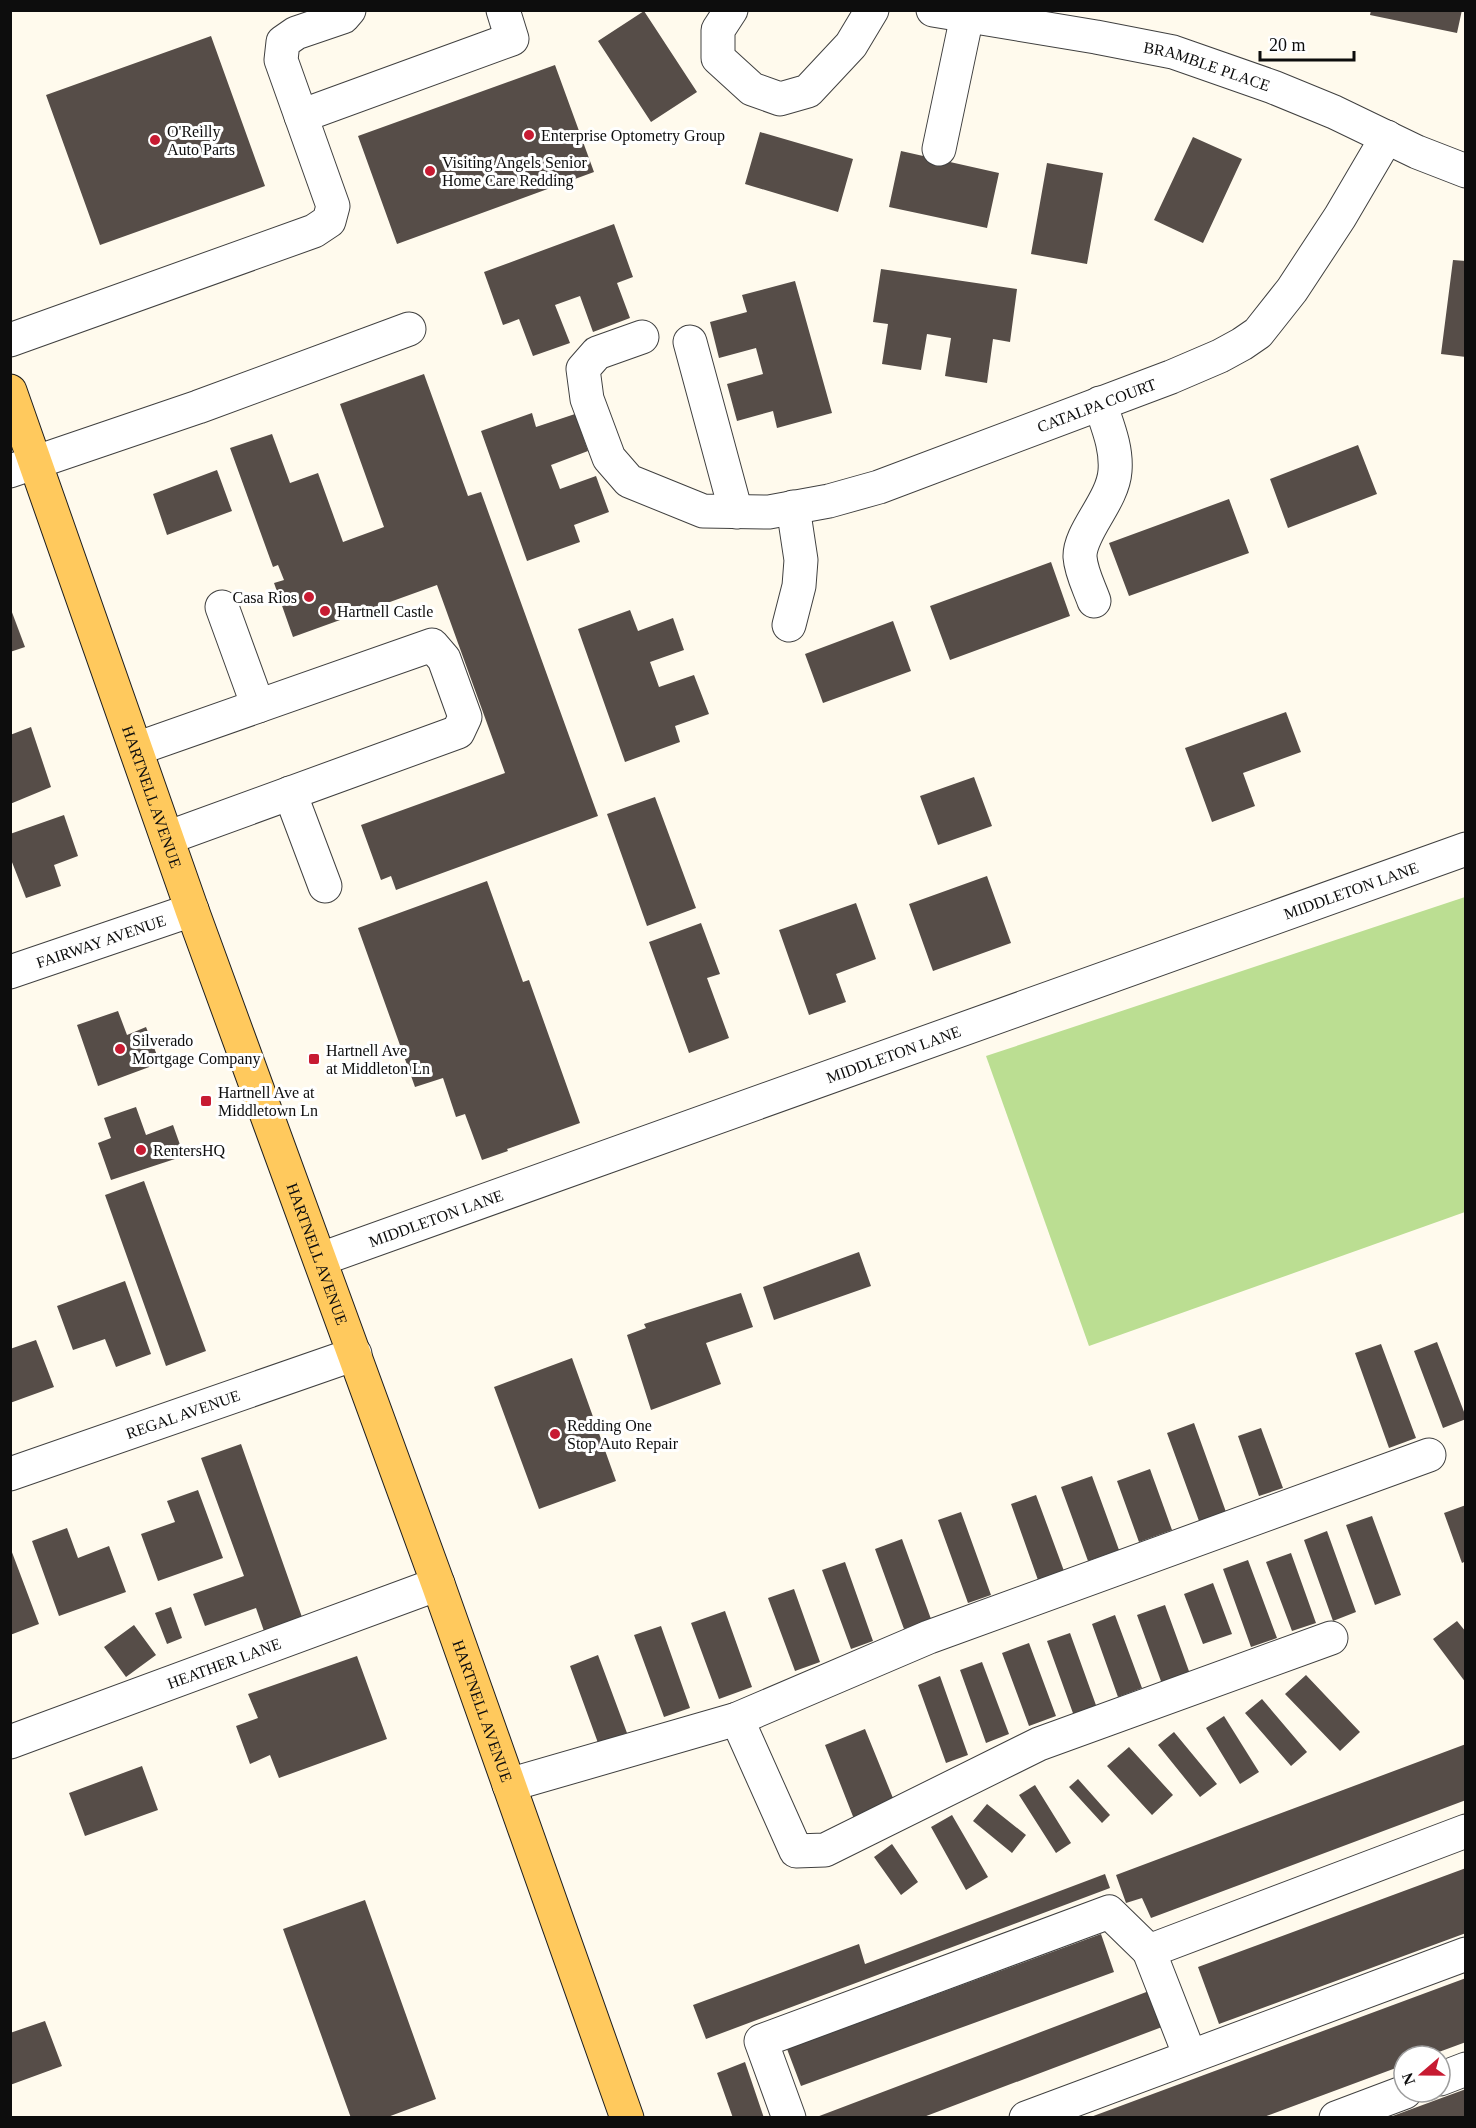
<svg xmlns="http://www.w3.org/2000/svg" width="1476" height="2128" font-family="Georgia,serif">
  <rect width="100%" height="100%" fill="#fffaed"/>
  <path fill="#bbde92" d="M 1465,897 L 1465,1212 L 1089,1346 L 986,1056 Z"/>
  <path fill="#564d48" d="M 1371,10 L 1462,10 L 1457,33 L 1370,15 Z
    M 644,11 L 697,92 L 651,122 L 598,41 Z
    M 211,36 L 265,186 L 100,245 L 46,95 Z
    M 555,65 L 594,172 L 397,244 L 358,136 Z
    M 760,132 L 853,159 L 838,212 L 745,184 Z
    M 1193,137 L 1242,159 L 1203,243 L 1154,220 Z
    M 901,151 L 999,173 L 987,228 L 889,207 Z
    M 1047,163 L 1103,173 L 1087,264 L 1031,254 Z
    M 614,224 L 633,277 L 617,283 L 630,318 L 593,332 L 580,296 L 555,305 L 570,343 L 533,356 L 519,319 L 503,325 L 484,272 Z
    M 1453,260 L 1466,261 L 1466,357 L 1441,354 Z
    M 881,269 L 1017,289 L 1010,342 L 993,339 L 987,383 L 945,376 L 951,338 L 927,334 L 921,370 L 882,364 L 888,324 L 873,322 Z
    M 795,281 L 832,413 L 777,428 L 773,411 L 737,421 L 727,384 L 763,374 L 756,348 L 719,358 L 710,322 L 747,312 L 742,295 Z
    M 424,374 L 468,496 L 481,492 L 598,816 L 396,890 L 391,876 L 381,880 L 361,825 L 505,773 L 437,585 L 293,637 L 274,583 L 284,580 L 278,565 L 273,567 L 230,448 L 272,434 L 290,483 L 318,473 L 343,542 L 384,527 L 340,404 Z
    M 532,413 L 536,427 L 575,414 L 588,451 L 551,465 L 560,489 L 596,476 L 609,512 L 574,525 L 580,542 L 527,561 L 481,431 Z
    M 1358,445 L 1377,494 L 1288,528 L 1270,479 Z
    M 217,470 L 232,511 L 167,535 L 153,494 Z
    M 1229,499 L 1249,553 L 1129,596 L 1109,543 Z
    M 1051,562 L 1070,616 L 950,660 L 930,606 Z
    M 10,607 L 25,647 L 10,652 Z
    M 630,610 L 638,631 L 673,618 L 684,650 L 650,662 L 659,687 L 694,675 L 709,714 L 675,726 L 680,742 L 625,762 L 578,629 Z
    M 893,621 L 911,671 L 823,703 L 805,654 Z
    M 1286,712 L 1301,752 L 1243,773 L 1255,806 L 1212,822 L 1185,748 Z
    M 31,727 L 51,787 L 10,804 L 10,735 Z
    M 974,777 L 992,826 L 938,845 L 920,796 Z
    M 655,797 L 696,908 L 647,926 L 607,814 Z
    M 64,815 L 78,856 L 54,865 L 61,886 L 26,898 L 10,857 L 10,834 Z
    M 987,876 L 1011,943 L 933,971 L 909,904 Z
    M 487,881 L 523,982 L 529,980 L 580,1123 L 507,1149 L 508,1151 L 482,1160 L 465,1114 L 456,1117 L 443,1078 L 415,1087 L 358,928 Z
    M 856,903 L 876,959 L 836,974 L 846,1002 L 809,1015 L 779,930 Z
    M 701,923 L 720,974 L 707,978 L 729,1038 L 689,1053 L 649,942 Z
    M 118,1011 L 127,1035 L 146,1027 L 160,1063 L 98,1086 L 77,1025 Z
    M 136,1107 L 146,1135 L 173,1125 L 184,1156 L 111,1180 L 98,1143 L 111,1138 L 104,1118 Z
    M 144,1181 L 206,1351 L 166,1366 L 105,1195 Z
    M 859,1252 L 871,1286 L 774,1320 L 763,1287 Z
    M 125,1281 L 151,1354 L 116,1367 L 105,1339 L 73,1350 L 57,1306 Z
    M 741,1293 L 753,1327 L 706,1343 L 721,1384 L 651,1410 L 627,1335 L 646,1328 L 644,1324 Z
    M 36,1340 L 54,1387 L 10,1403 L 10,1349 Z
    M 1437,1342 L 1466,1417 L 1466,1419 L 1443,1428 L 1414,1351 Z
    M 1381,1344 L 1416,1438 L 1389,1448 L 1355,1353 Z
    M 572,1358 L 616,1481 L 539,1509 L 494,1387 Z
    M 1194,1423 L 1226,1512 L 1199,1521 L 1167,1433 Z
    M 1261,1428 L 1283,1488 L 1259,1496 L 1238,1436 Z
    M 241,1444 L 303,1620 L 265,1634 L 256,1608 L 205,1626 L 193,1594 L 244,1576 L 201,1458 Z
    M 1150,1469 L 1172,1530 L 1139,1542 L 1117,1481 Z
    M 1092,1476 L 1119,1550 L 1088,1561 L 1061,1487 Z
    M 198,1490 L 223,1558 L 158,1581 L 141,1534 L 175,1522 L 167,1501 Z
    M 1036,1495 L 1064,1571 L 1038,1580 L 1011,1504 Z
    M 1466,1505 L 1466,1561 L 1462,1563 L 1444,1513 Z
    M 961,1512 L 991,1595 L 968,1603 L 938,1520 Z
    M 1372,1516 L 1401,1595 L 1375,1605 L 1346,1525 Z
    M 67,1528 L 78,1558 L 109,1546 L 126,1592 L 59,1616 L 32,1541 Z
    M 1327,1531 L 1356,1612 L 1333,1621 L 1304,1540 Z
    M 902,1539 L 931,1619 L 904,1629 L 875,1549 Z
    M 10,1547 L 39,1624 L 10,1635 Z
    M 1291,1553 L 1316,1623 L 1292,1631 L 1266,1562 Z
    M 1248,1560 L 1277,1638 L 1251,1647 L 1223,1569 Z
    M 845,1562 L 873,1641 L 851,1649 L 822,1570 Z
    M 1213,1583 L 1232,1634 L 1203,1644 L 1184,1594 Z
    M 794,1589 L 820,1662 L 795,1671 L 768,1598 Z
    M 1165,1605 L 1190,1674 L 1162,1684 L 1137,1615 Z
    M 171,1607 L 182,1638 L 167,1644 L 155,1613 Z
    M 725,1611 L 752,1687 L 719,1699 L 691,1623 Z
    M 1115,1615 L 1142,1688 L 1118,1697 L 1092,1624 Z
    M 1457,1621 L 1466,1632 L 1466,1683 L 1433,1639 Z
    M 134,1625 L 156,1655 L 126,1677 L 104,1647 Z
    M 661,1626 L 690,1708 L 664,1717 L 634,1635 Z
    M 1070,1633 L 1097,1708 L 1074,1716 L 1047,1641 Z
    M 1029,1643 L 1056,1716 L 1029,1726 L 1002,1653 Z
    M 598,1655 L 627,1733 L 598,1743 L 570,1666 Z
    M 357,1656 L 387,1739 L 279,1778 L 270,1755 L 250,1764 L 236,1726 L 258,1718 L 248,1694 Z
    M 982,1662 L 1009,1734 L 986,1743 L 960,1670 Z
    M 1306,1675 L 1360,1732 L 1340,1751 L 1285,1694 Z
    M 940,1676 L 968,1755 L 946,1763 L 918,1685 Z
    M 1262,1699 L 1307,1752 L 1291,1766 L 1245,1713 Z
    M 1224,1716 L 1259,1772 L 1240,1784 L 1206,1728 Z
    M 865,1729 L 895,1803 L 854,1819 L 825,1745 Z
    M 1174,1732 L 1217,1784 L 1200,1797 L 1158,1745 Z
    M 1466,1744 L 1466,1800 L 1151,1918 L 1142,1898 L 1126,1903 L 1116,1875 Z
    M 1129,1747 L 1173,1795 L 1152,1815 L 1107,1766 Z
    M 142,1766 L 158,1810 L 85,1836 L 69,1793 Z
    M 1078,1779 L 1110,1815 L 1102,1823 L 1069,1787 Z
    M 1035,1785 L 1071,1843 L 1056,1853 L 1019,1795 Z
    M 987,1804 L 1026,1835 L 1012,1853 L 973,1821 Z
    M 952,1815 L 988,1877 L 966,1890 L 931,1827 Z
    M 892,1844 L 918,1882 L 901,1895 L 874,1857 Z
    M 1466,1868 L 1466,1933 L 1219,2024 L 1198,1967 Z
    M 1105,1874 L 1110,1888 L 706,2039 L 693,2005 L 859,1944 L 865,1964 Z
    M 365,1900 L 436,2099 L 385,2118 L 351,2118 L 283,1929 Z
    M 1101,1934 L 1114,1972 L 801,2086 L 787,2049 Z
    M 1466,1978 L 1466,2042 L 1428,2056 L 1404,2056 L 1404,2065 L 1261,2118 L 1088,2118 Z
    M 1149,1991 L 1162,2027 L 921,2118 L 814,2118 Z
    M 45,2021 L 62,2066 L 10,2085 L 10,2033 Z
    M 745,2062 L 764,2118 L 733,2118 L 717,2073 Z
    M 1466,2089 L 1466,2118 L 1390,2118 L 1390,2117 Z"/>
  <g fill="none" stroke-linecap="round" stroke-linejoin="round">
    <defs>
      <g id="minor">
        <path d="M 731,10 L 718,30 L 718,58 L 752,89 L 780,99 L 808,91 L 851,45 L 872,10"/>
        <path id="s1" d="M 933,10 L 1096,37 L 1173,52 L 1273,87 L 1334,112 L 1417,152 L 1466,171"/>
        <path d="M 301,116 L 512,39 L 503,10"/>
        <path d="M 939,149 L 967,16"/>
        <path id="s2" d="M 642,337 L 597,353 L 583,369 L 587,399 L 609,458 L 629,481 L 703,511 L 769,512 L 829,501 L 879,487 L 1171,377 L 1220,356 L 1242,344 L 1258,333 L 1292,290 L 1340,217 L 1387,137"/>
        <path d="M 10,340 L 314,231 L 329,221 L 333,206 L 281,60 L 283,42 L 296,33 L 343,17 L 349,10"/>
        <path d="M 690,342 L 736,512"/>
        <path d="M 10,471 L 198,407 L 409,329"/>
        <path d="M 1094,601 C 1089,587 1081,572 1080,557 C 1079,532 1113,501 1115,471 C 1117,447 1107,425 1100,403"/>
        <path d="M 222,607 L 258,706"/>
        <path d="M 789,625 L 799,586 L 801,560 L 793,507"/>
        <path d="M 136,749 L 432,645 L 444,659 L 465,717 L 458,732 L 167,838"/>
        <path d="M 290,793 L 325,886"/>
        <path id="s3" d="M 10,972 L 192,910"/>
        <path id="s4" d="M 321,1259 L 1466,849"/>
        <path id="s5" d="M 10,1474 L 355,1354"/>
        <path d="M 737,1719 L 796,1851 L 825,1850 L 1039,1744 L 1331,1638"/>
        <path id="s6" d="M 10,1742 L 438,1584"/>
        <path d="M 509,1785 L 737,1719 L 929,1637 L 1429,1455"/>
        <path d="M 1149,1951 L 1190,2056"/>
        <path d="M 1440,2079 L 1466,2069"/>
        <path d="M 789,2118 L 761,2041 L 1109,1912 L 1149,1951 L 1466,1831"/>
        <path d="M 1026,2118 L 1466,1954"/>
        <path d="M 1336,2118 L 1405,2092"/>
      </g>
      <g id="major">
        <path id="s7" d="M 10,391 L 192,910 L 438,1584 L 627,2118"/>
      </g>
    </defs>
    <use href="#minor" stroke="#404040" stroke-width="35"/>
    <use href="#major" stroke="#1e1e1e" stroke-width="35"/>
    <use href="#minor" stroke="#fff" stroke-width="33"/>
    <use href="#major" stroke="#ffc95d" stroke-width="33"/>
  </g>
  <g fill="#c71b32" stroke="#fff" stroke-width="2">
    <circle cx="529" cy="135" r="6"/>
    <circle cx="155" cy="140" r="6"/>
    <circle cx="430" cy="171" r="6"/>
    <circle cx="309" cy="597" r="6"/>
    <circle cx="325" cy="611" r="6"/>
    <circle cx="120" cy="1049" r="6"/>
    <rect x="308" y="1053" width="12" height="12" rx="3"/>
    <rect x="200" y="1095" width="12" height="12" rx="3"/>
    <circle cx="141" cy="1150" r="6"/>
    <circle cx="555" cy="1434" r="6"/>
  </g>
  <g text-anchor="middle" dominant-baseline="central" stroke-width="6" stroke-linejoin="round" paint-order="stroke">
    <g font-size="16" fill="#0d0d0d" stroke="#fff">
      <text stroke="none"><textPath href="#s1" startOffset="280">BRAMBLE PLACE</textPath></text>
      <text stroke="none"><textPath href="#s2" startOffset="684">CATALPA COURT</textPath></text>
      <text stroke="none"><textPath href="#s7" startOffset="430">HARTNELL AVENUE</textPath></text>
      <text stroke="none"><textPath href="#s4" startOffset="1094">MIDDLETON LANE</textPath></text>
      <text stroke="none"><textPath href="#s3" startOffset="96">FAIRWAY AVENUE</textPath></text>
      <text stroke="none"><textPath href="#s4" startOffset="608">MIDDLETON LANE</textPath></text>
      <text stroke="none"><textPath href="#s4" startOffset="122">MIDDLETON LANE</textPath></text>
      <text stroke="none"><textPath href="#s7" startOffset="916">HARTNELL AVENUE</textPath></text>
      <text stroke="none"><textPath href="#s5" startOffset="183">REGAL AVENUE</textPath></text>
      <text stroke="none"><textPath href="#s6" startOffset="228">HEATHER LANE</textPath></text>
      <text stroke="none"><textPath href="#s7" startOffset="1402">HARTNELL AVENUE</textPath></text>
    </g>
    <g font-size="16" fill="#0d0d0d" stroke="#fff" text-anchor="start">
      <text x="167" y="131">O'Reilly<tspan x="167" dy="18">Auto Parts</tspan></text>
      <text x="541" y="135">Enterprise Optometry Group</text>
      <text x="442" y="162">Visiting Angels Senior<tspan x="442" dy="18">Home Care Redding</tspan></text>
      <text x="297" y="597" text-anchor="end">Casa Rios</text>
      <text x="337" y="611">Hartnell Castle</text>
      <text x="132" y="1040">Silverado<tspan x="132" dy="18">Mortgage Company</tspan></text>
      <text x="326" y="1050">Hartnell Ave<tspan x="326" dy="18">at Middleton Ln</tspan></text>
      <text x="218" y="1092">Hartnell Ave at<tspan x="218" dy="18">Middletown Ln</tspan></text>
      <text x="153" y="1150">RentersHQ</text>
      <text x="567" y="1425">Redding One<tspan x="567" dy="18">Stop Auto Repair</tspan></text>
    </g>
  </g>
  <rect width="1476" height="2128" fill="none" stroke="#0d0d0d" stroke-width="24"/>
  <g transform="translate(1422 2074) rotate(250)"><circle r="28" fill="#ffffff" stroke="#9e9e9e" stroke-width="1.5"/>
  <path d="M0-4.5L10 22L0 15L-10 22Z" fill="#c71b32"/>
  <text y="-9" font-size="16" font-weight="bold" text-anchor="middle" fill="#0d0d0d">N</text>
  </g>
  <path d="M1260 51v9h94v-9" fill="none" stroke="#0d0d0d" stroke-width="3"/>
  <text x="1269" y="51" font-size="18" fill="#0d0d0d" stroke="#ffffff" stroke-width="4.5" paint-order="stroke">20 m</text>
</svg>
